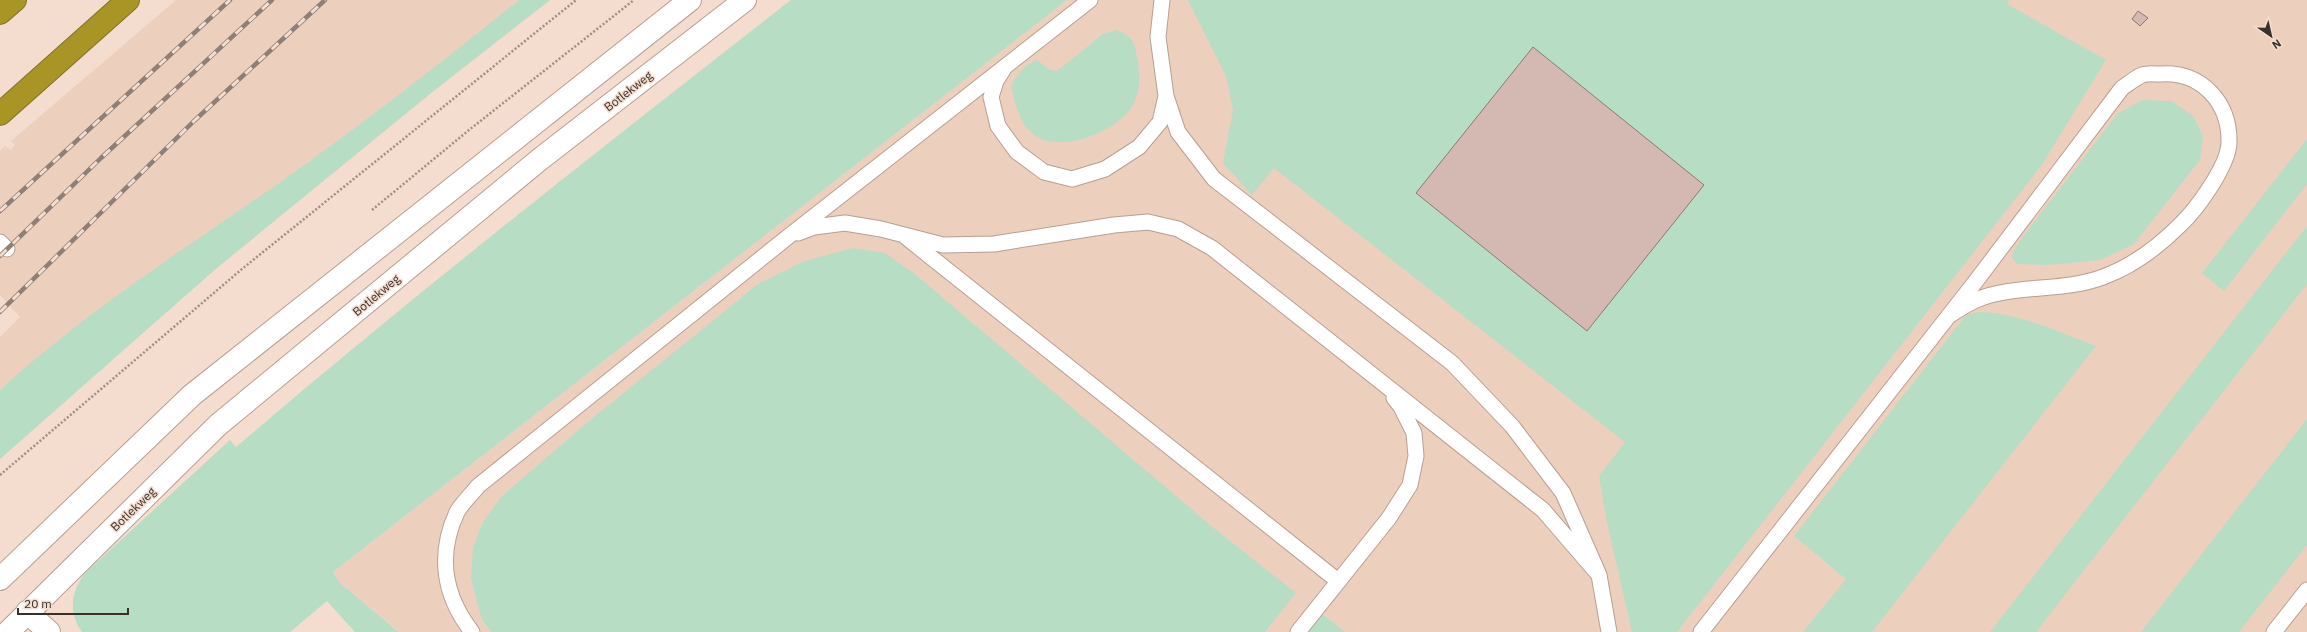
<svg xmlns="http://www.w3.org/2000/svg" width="2307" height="632" font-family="'IBM Plex Sans',sans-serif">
  <rect width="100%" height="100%" fill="#f4dcce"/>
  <path fill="#edcfbe" d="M 176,0 L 550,0 L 431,93 L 218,267 L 0,415 L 0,337 L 20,317 L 0,295 L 0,151 L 5,146 L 10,150 L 15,145 L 11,141 Z
    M 1067,0 L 2307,0 L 2307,632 L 400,632 L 339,582 L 333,572 Z"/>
  <path fill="#b7ddc5" d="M 519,0 L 550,0 L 431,93 L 218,267 L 0,459 L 0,390 C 84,313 181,251 275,186 C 359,127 439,64 519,0 Z
    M 791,0 L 1067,0 L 333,572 L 339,582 L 399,632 L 355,632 L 327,601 L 290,632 L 82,632 C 68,613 71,591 85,573 L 230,440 L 236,447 C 417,292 604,146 791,0 Z
    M 1188,0 L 2009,0 L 2007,4 L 2106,60 L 2041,166 L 1677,632 L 1632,632 L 1607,522 L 1599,476 L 1625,442 L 1274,168 L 1252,195 L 1223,163 L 1233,110 L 1226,76 Z
    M 1115,30 C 1132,35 1135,41 1137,58 C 1140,74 1141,88 1134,103 C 1121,130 1063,154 1036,136 C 1020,126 1015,103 1011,86 C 1017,75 1025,64 1037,60 L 1050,70 L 1057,71 L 1103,34 Z
    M 2143,100 L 2171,101 L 2193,116 L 2203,136 L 2200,160 L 2134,244 L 2100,260 L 2048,265 L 2017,264 L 2012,258 L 2014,250 L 2021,239 L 2118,113 Z
    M 2307,139 L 2307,184 L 2224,291 L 2202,273 Z
    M 2307,226 L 2307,284 L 2036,632 L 1990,632 Z
    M 853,248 L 885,253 L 915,274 L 1216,530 L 1296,593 L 1265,632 L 492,632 L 482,620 L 471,579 L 473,547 L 483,522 L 502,496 L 583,426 L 758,284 L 805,261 Z
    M 1980,312 C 2019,313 2059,332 2096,346 L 1872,632 L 1803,632 L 1846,579 L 1794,536 L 1966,315 Z
    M 2307,419 L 2307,545 L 2239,632 L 2141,632 Z
    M 1322,614 L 1345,632 L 1308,632 Z"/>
  <path fill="#d4b9b2" stroke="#907871" d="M 2138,11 L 2148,18 L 2140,26 L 2132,19 Z
    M 1533,47 L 1704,185 L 1587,331 L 1416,193 Z"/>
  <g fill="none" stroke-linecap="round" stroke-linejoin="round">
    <defs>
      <path id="lane" d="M 1162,0 L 1158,37 L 1166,96 L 1178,132 L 1214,179 L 1452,363 L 1512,426 L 1563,493 L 1599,575 L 1609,632
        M 1003,70 L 996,81 L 991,97 L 998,126 L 1017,152 L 1044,172 L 1072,179 L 1105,169 L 1139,147 L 1160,122 L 1166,96
        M 798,233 L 814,227 L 845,223 L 881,229 L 943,245 L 994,244 L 1114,225 L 1148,222 L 1178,229 L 1212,248 L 1543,510 L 1599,575
        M 907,238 L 1338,581
        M 0,242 L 7,249
        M 472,632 C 444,596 437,555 457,512 C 462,503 472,494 478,486 L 789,236 L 1090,0
        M 1298,632 L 1389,518 L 1410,485 L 1416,456 L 1414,433 L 1401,407 L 1394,398
        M 1701,632 L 1976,281 L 2122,88 C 2128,84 2135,78 2142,75 C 2147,73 2155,74 2160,74 C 2201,71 2230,102 2229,143 C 2228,166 2197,209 2180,225 C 2158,247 2133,266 2103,277 C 2064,292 2014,284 1976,300 C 1967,304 1958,310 1950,315
        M 2274,632 L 2307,590"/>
      <path id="street" d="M 0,579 L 192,395 L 690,0
        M 27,612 L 49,632
        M 8,632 L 218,425 L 539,160 L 745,0"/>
      <path id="highway" d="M 0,13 L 15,0
        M 0,114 L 128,0"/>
    </defs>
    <use href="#lane" stroke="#b7a093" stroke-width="17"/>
    <use href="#street" stroke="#b7a093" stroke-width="24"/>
    <use href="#highway" stroke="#827128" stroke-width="24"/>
    <path stroke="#9f8e84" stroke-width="2.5" stroke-dasharray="2 2" stroke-linecap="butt" d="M 372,210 L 469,130 L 634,0
      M 0,475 L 242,269 L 576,0"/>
    <use href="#lane" stroke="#fff" stroke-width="15"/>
    <use href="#street" stroke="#fff" stroke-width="22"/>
    <use href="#highway" stroke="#a99426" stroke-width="22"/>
    <defs>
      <path id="rail" d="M 0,211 L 230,0
        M 0,256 L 101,158 L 272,0
        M 0,312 L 194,121 L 325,0"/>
    </defs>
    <use href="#rail" stroke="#8f7f76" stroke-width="4.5"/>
    <use href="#rail" stroke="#f4dcce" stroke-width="3" stroke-dasharray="9" stroke-linecap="butt"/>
  </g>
  <g text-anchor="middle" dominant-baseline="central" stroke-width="3" stroke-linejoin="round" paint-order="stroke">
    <g font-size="12" fill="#39302b" stroke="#f4dcce">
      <text transform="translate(628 91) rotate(-38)">Botlekweg</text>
      <text transform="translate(376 295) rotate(-40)">Botlekweg</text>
      <text transform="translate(133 509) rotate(-44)">Botlekweg</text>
    </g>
  </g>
  <g transform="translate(2271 36) rotate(146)" stroke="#f4dcce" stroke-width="3" paint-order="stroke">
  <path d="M0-3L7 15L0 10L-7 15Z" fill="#39302b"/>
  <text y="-6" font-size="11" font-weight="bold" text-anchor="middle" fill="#39302b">N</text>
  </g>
  <path d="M18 608v6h110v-6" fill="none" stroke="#39302b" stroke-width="2"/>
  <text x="24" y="608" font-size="12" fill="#39302b" stroke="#f4dcce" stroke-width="3" paint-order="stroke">20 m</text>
</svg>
